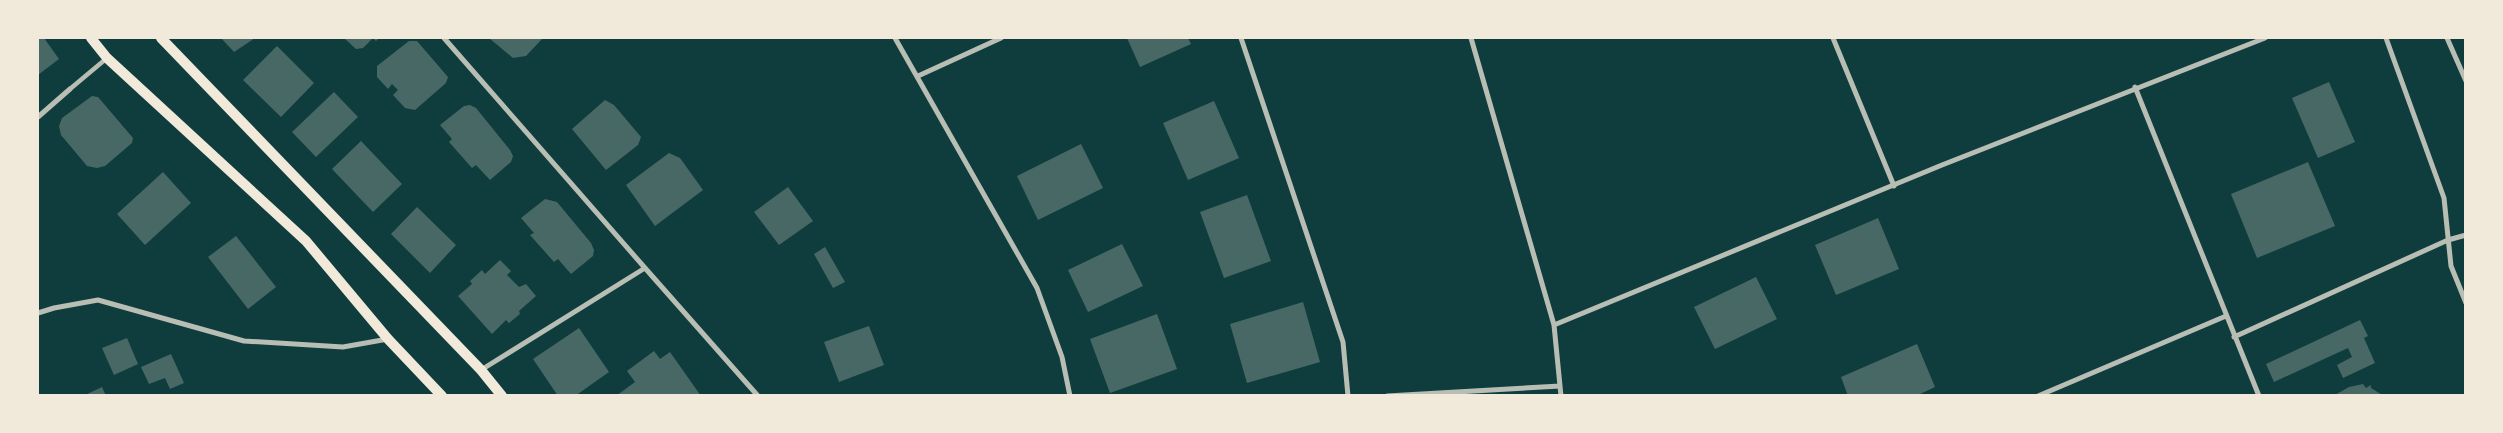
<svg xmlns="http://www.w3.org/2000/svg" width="2503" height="433" font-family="'Archivo Narrow',sans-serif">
  <rect width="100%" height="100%" fill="#0f3d3e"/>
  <path fill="#486865" d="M 38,38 L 44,38 L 59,59 L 38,75 Z
    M 221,38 L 255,38 L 234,52 Z
    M 344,38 L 379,38 L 376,41 L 373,38 L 363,48 L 356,49 Z
    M 489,38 L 543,38 L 526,56 L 513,58 Z
    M 1127,38 L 1188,38 L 1191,44 L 1140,67 Z
    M 409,41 L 417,41 L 448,77 L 446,83 L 415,110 L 405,108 L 393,95 L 398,90 L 392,84 L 388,89 L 377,77 L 377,66 Z
    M 277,46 L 314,83 L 281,117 L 243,80 Z
    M 2329,82 L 2355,142 L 2318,158 L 2292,98 Z
    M 334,92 L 358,117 L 316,157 L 292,132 Z
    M 92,96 L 98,97 L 133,138 L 132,143 L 105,166 L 97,168 L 87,166 L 61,135 L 59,126 L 62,118 Z
    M 605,100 L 614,105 L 641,137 L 638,145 L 606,170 L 572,129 Z
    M 1214,101 L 1239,158 L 1188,180 L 1163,123 Z
    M 470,105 L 476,108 L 510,150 L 513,156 L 511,162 L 490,180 L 476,165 L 472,168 L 449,142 L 452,139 L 440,125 L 464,106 Z
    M 361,141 L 402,184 L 373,212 L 332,169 Z
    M 1081,144 L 1103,188 L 1038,220 L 1017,176 Z
    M 669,153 L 680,158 L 703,190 L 655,226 L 626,185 Z
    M 2308,162 L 2335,226 L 2257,258 L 2231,194 Z
    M 163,172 L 191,203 L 145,245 L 117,214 Z
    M 788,187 L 813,221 L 779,245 L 754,212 Z
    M 1247,195 L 1271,261 L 1224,278 L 1200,212 Z
    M 545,199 L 557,202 L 591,243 L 594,250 L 593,256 L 571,274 L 558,259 L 554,262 L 530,235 L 534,233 L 521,218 Z
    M 417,207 L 456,245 L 430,273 L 391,234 Z
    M 1878,218 L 1899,269 L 1836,295 L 1815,245 Z
    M 236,236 L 276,287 L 248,309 L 208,257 Z
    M 1122,244 L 1143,286 L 1088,312 L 1068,270 Z
    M 825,247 L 845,282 L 833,288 L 814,254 Z
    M 500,260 L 511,271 L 507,275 L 519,287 L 526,284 L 536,296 L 519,311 L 520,314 L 509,323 L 506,320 L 492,334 L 458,296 L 472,284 L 470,281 L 482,270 L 485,274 Z
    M 1756,277 L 1777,319 L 1715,349 L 1694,307 Z
    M 1303,302 L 1320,362 L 1247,383 L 1230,324 Z
    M 1157,314 L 1177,369 L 1110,393 L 1090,339 Z
    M 2360,320 L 2368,336 L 2364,338 L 2375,363 L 2343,378 L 2337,365 L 2352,357 L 2348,348 L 2274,382 L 2266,364 Z
    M 869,326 L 884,365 L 839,382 L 824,342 Z
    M 579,328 L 609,372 L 575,396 L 558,396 L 533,359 Z
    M 127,338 L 138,364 L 114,375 L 102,348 Z
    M 1917,344 L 1935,387 L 1916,396 L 1848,396 L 1841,377 Z
    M 654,351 L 660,359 L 670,352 L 701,396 L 616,396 L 635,382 L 627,371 Z
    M 171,354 L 184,383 L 170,389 L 165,378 L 149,384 L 141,367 Z
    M 2363,384 L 2366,388 L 2371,385 L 2371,388 L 2384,396 L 2333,396 L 2349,387 Z
    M 102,387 L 106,396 L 83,396 Z"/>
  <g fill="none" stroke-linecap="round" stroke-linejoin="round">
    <path stroke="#b8beb3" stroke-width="4.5" d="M 70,89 L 107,58"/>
    <path stroke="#b8beb3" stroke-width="5" d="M 444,38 L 645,268 L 481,370
      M 895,38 L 1037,288 L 1062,357 L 1070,396
      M 1241,38 L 1343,342 L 1348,396
      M 1471,38 L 1554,325 L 1561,396
      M 1833,38 L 1894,186
      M 2386,38 L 2444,198 L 2451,266 L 2466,303
      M 2447,38 L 2466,81
      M 918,76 L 1001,38
      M 2135,87 L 2259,396
      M 38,117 L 70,89
      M 645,268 L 758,396
      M 38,313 L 54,308 L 98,300 L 244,341 L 343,347 L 388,339
      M 1554,325 L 1942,165 L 2265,38
      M 2234,337 L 2448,240 L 2466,235
      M 1387,396 L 1560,386
      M 2038,396 L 2226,316"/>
    <path stroke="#f1e9da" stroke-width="10" d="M 91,38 L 107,58 L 306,241 L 388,339 L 442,396
      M 161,38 L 481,370 L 502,396"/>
  </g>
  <rect width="2503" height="433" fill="none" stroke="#f1e9da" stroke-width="78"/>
</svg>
